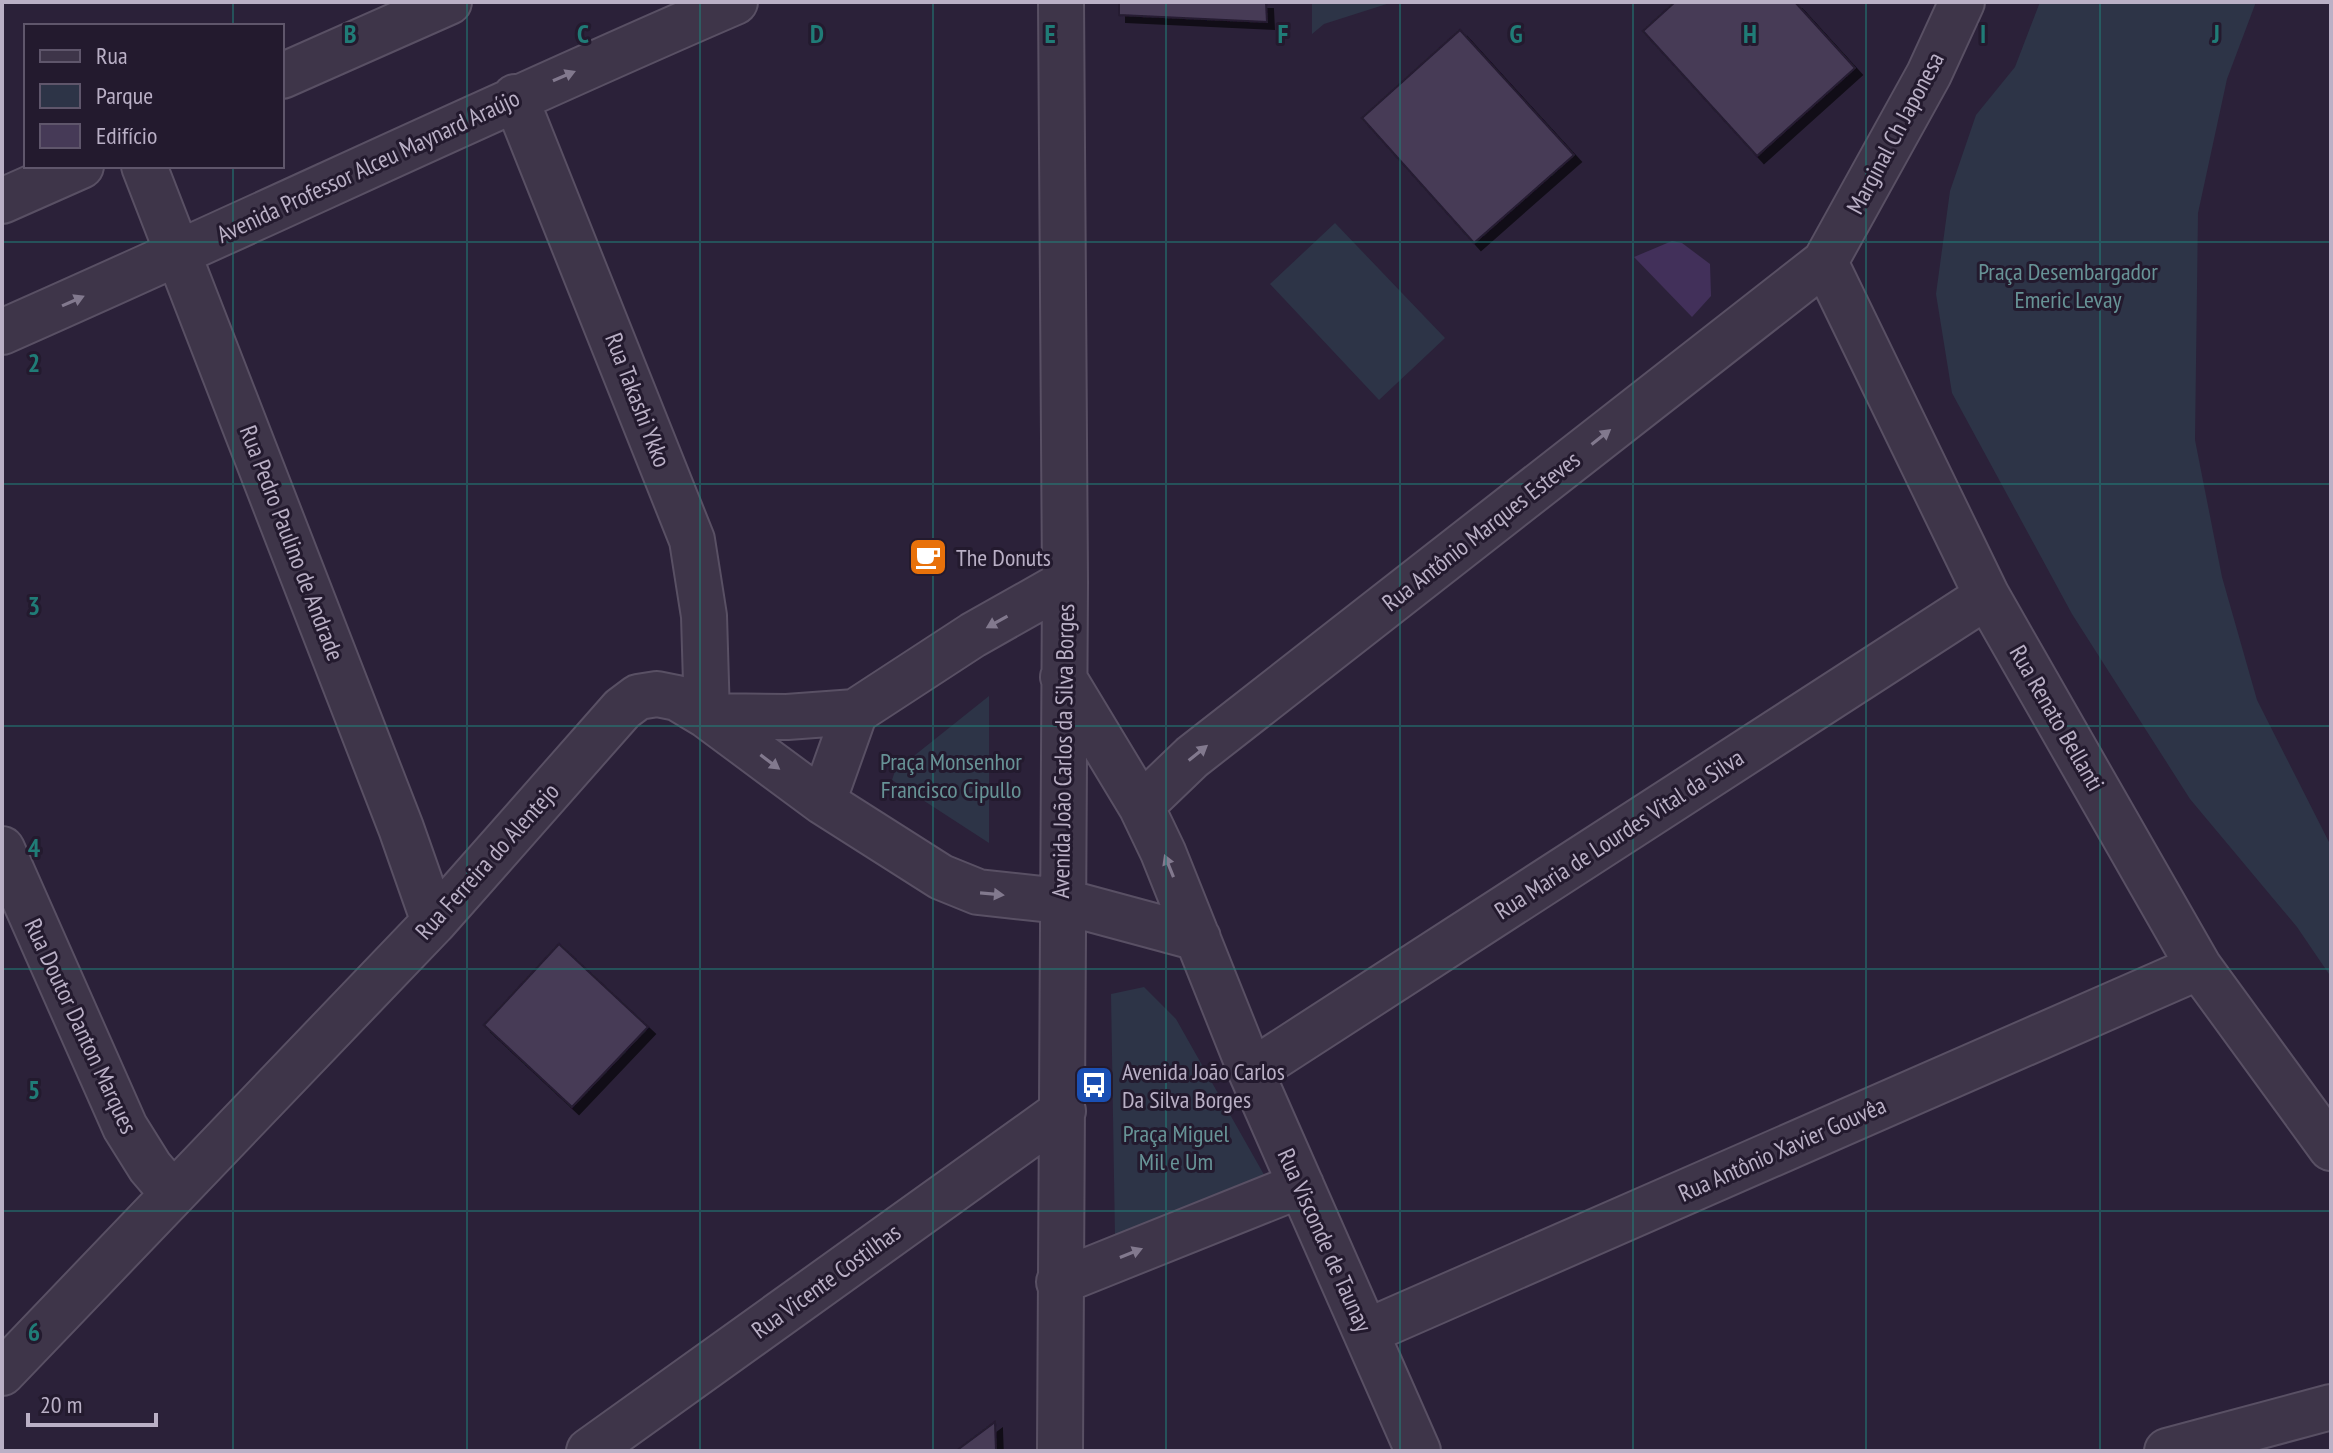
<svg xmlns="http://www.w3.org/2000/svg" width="2333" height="1453" font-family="'PT Sans Narrow',sans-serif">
  <defs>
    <filter id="shadow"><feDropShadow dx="7" dy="7" stdDeviation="0" flood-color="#0009"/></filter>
  </defs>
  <rect width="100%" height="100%" fill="#2b2139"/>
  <path fill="#2d3447" d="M 1312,2 L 1393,2 L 1324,24 L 1312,34 Z
    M 2040,2 L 2256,2 L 2227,79 L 2198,213 L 2195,440 L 2222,577 L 2257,700 L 2331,846 L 2331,977 L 2297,927 L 2190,799 L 2072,614 L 1952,393 L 1936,294 L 1950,191 L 1976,115 L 2015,67 Z
    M 1335,223 L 1445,338 L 1379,400 L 1270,284 Z
    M 989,696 L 989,843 L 892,780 L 895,771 Z
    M 1144,987 L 1176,1019 L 1267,1180 L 1115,1238 L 1111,994 Z"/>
  <path fill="#42305a" d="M 1672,241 L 1682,243 L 1710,264 L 1711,296 L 1692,317 L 1634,257 Z"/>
  <path fill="#463a57" stroke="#251c30" stroke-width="2" filter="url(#shadow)" d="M 1119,2 L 1266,2 L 1267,22 L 1119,15 Z
    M 1675,2 L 1795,2 L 1855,68 L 1757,156 L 1643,31 Z
    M 1460,30 L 1574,155 L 1474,243 L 1362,118 Z
    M 559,944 L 648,1027 L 572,1107 L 484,1025 Z
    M 995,1422 L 996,1451 L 956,1451 Z"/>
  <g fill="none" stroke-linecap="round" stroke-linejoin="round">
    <defs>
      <path id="minor" d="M 282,76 L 449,2
        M 515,97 L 692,540 L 704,616 L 707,716
        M 144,166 L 401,828 L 434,922
        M 2,201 L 81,166
        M 1825,262 L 1987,596 L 2199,967 L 2331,1148
        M 2,332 C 247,224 489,108 735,2
        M 1063,677 L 1141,806 L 1163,852 L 1251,1072 L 1418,1451
        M 707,716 L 787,717 L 855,712 L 973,635 L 1065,583
        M 823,802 L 855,712
        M 1141,806 L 1192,757 L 1825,262 L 1929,74 L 1962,2
        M 2,849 L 125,1127 L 150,1167 L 173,1194
        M 1251,1072 L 1987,596
        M 1059,1282 L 1301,1185
        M 1366,1332 L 2199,967
        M 2,1373 L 434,922 L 622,709 L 638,697 L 657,694 L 677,698 L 707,716 L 823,802 L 941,877 L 978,892 L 1061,901 L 1198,938
        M 589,1451 L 1063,1111
        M 1060,1451 L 1065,583 L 1061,2
        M 2167,1451 L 2331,1407"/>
    </defs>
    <use href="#minor" stroke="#595064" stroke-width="48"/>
    <use href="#minor" stroke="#3e3549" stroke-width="44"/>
  </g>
  <defs><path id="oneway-solid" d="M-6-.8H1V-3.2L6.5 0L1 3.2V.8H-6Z" transform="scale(2)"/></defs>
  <g fill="#82798e">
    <use href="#oneway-solid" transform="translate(564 76) rotate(-23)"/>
    <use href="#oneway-solid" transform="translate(73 301) rotate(-24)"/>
    <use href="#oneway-solid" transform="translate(1601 437) rotate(-38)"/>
    <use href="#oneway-solid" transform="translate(997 622) rotate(151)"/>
    <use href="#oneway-solid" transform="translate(1198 753) rotate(-39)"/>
    <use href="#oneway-solid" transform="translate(770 762) rotate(37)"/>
    <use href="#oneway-solid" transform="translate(1169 866) rotate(-112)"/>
    <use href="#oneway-solid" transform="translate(992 894) rotate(5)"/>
    <use href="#oneway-solid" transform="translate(1131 1253) rotate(-22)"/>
  </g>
  <path fill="none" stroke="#207c77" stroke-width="2" stroke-opacity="0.55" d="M 233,2 L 233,26M 467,2 L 467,1451M 700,2 L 700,1451M 933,2 L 933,1451M 1166,2 L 1166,1451M 1400,2 L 1400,1451M 1633,2 L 1633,1451M 1866,2 L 1866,1451M 2100,2 L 2100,1451M 233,166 L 233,1451M 2,242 L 2331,242M 2,484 L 2331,484M 2,726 L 2331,726M 2,969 L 2331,969M 2,1211 L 2331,1211"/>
  <defs>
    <symbol id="cafe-square" viewBox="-11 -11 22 22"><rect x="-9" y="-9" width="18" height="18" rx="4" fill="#e8710a" stroke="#231a2e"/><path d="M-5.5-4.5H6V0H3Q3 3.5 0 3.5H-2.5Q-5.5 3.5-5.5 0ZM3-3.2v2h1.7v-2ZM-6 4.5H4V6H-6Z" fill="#fff"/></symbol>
    <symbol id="bus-square" viewBox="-11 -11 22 22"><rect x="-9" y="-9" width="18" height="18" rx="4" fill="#1a4fb4" stroke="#231a2e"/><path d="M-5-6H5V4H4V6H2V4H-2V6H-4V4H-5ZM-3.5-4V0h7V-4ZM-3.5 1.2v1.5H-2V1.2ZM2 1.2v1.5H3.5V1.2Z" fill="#fff"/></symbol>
  </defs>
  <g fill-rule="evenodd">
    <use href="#cafe-square" x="906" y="535" width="44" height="44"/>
    <use href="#bus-square" x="1072" y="1063" width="44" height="44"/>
  </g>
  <g text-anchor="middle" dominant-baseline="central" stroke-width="6" stroke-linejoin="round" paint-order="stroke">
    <g font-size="24" fill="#bab0c6" stroke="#231a2e">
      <text transform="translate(1895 133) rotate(-62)">Marginal Ch Japonesa</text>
      <text transform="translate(368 166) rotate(-25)">Avenida Professor Alceu Maynard Araújo</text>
      <text transform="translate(638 400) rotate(69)">Rua Takashi Ykko</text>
      <text transform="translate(1481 531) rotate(-38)">Rua Antônio Marques Esteves</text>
      <text transform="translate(292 543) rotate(69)">Rua Pedro Paulino de Andrade</text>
      <text transform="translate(2057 718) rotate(60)">Rua Renato Bellanti</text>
      <text transform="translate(1063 751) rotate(-89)">Avenida João Carlos da Silva Borges</text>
      <text transform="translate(1619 834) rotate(-33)">Rua Maria de Lourdes Vital da Silva</text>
      <text transform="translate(487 861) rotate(-48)">Rua Ferreira do Alentejo</text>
      <text transform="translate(81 1026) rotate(65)">Rua Doutor Danton Marques</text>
      <text transform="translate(1782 1149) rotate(-24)">Rua Antônio Xavier Gouvêa</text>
      <text transform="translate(1325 1240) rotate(66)">Rua Visconde de Taunay</text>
      <text transform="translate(826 1281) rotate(-36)">Rua Vicente Costilhas</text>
    </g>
    <g font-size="24" fill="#679396" stroke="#231a2e">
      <text x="2068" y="271">Praça Desembargador<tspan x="2068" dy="28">Emeric Levay</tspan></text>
      <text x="951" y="761">Praça Monsenhor<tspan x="951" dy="28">Francisco Cipullo</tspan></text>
      <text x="1176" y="1133">Praça Miguel<tspan x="1176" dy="28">Mil e Um</tspan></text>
    </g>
    <g font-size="24" fill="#bab0c6" stroke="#231a2e" text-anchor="start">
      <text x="956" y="557">The Donuts</text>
      <text x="1122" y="1071">Avenida João Carlos<tspan x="1122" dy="28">Da Silva Borges</tspan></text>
    </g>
  </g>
  <g font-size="26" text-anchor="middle" font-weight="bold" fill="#207c77" stroke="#231a2e" stroke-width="6" stroke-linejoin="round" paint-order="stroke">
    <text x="350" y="43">B</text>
    <text x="583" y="43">C</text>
    <text x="817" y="43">D</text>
    <text x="1050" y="43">E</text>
    <text x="1283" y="43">F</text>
    <text x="1516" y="43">G</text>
    <text x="1750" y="43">H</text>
    <text x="1983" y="43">I</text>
    <text x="2216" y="43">J</text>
    <text x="34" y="372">2</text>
    <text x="34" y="615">3</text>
    <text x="34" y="857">4</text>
    <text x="34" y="1099">5</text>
    <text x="34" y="1341">6</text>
  </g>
  <rect width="2333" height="1453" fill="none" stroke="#bab0c6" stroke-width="8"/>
  <rect x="24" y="24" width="260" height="144" fill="#231a2e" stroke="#5f566b" stroke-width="2"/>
  <rect x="40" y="50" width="40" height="12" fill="#3e3549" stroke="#5f566b" stroke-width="2"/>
  <text x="96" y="64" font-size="24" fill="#bab0c6">Rua</text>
  <rect x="40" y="84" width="40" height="24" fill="#2d3447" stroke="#5f566b" stroke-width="2"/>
  <text x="96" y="104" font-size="24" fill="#bab0c6">Parque</text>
  <rect x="40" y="124" width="40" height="24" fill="#463a57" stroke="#5f566b" stroke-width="2"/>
  <text x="96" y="144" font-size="24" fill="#bab0c6">Edifício</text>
  <path d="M28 1413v12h128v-12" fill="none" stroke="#bab0c6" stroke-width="4"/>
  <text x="40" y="1413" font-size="24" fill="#bab0c6" stroke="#231a2e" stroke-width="6" paint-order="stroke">20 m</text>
</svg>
